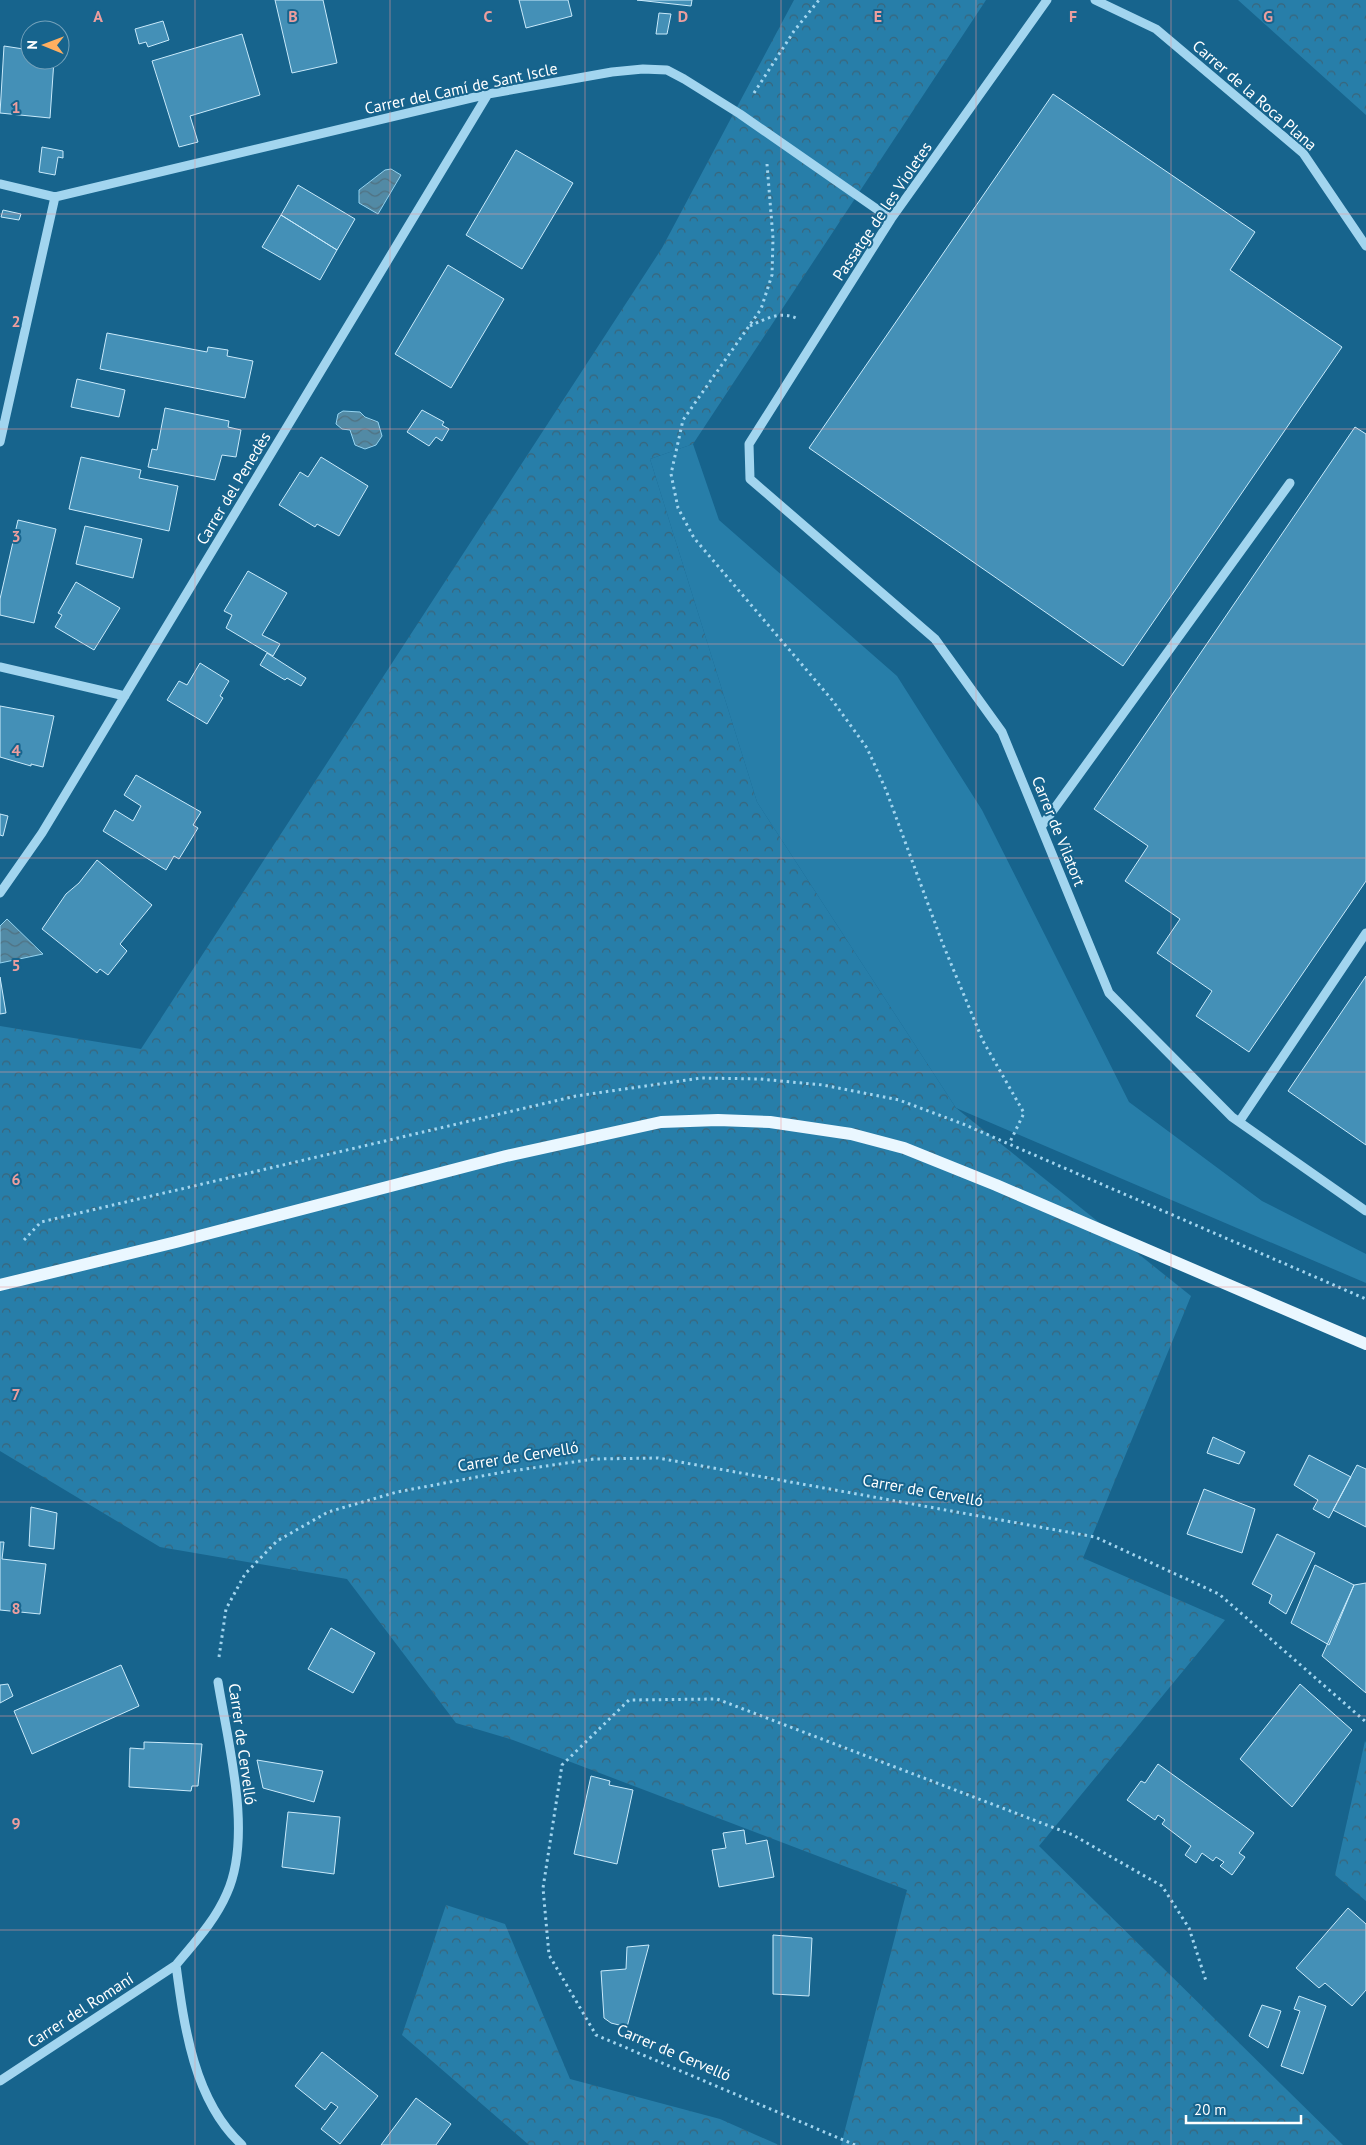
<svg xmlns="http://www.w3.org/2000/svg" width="1366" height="2145" font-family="'PT Sans',sans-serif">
  <defs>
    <pattern id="forest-crowns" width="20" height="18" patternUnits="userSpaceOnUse" patternTransform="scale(1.25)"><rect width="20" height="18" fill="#277ea9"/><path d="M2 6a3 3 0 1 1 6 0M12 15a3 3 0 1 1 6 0" fill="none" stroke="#3a657a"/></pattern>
    <pattern id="water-waves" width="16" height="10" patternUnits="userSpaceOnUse" patternTransform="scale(1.25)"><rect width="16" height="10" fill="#528aa5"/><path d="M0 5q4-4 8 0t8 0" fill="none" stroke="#507181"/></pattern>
  </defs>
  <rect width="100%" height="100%" fill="#17648d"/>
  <path fill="#277ea9" d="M 693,444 L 719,520 L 897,676 L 982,810 L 1129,1102 L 1262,1201 L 1366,1254 L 1366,1283 L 956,1108 L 757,802 L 650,459 Z"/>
  <path fill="url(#forest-crowns)" d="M 794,0 L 986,0 L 693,444 L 650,459 L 757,802 L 956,1108 L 1191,1296 L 1083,1558 L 1225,1620 L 1039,1846 L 1343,2145 L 841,2145 L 907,1890 L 513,1740 L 456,1723 L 347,1579 L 160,1547 L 0,1451 L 0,1026 L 141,1049 L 662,248 Z
    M 1238,0 L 1366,0 L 1366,115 Z
    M 1365,1741 L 1366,1743 L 1366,1901 L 1335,1875 Z
    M 446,1905 L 505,1924 L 570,2079 L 720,2119 L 779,2145 L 529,2145 L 402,2035 Z"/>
  <path fill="url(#water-waves)" stroke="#95d4f1" d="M 391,169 L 401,175 L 378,214 L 359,203 L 359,190 L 385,170 Z
    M 343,411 L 360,412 L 365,417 L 378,422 L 382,436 L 376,445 L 365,449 L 355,445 L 350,430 L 342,429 L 336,424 L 338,414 Z
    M 7,919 L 43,954 L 0,963 L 0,926 Z"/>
  <path fill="#4490b7" stroke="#c9eafb" d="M 275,0 L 323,0 L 337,63 L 292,73 Z
    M 519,0 L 568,0 L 572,16 L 526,28 Z
    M 637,0 L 692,0 L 691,6 Z
    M 659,13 L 671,14 L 667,34 L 656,34 Z
    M 163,21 L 169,40 L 148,47 L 146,42 L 139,44 L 135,29 Z
    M 242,34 L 260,95 L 190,116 L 198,142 L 179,147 L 152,61 Z
    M 4,46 L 30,50 L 30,60 L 54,60 L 50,118 L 0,113 Z
    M 1053,94 L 1255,232 L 1230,270 L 1342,347 L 1123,666 L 809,448 Z
    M 42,147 L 63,151 L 63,158 L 58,157 L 55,175 L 39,172 Z
    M 516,150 L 573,183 L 522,269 L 466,235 Z
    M 298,185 L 355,219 L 337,250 L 281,215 Z
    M 3,210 L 21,214 L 19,220 L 1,217 Z
    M 281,215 L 337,250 L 320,280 L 262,247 Z
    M 448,265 L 504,299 L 451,388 L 395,354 Z
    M 107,333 L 207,352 L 208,347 L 228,350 L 227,356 L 253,361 L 245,398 L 100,369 Z
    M 77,379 L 125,390 L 119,417 L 71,407 Z
    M 165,408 L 229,421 L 228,427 L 241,430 L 236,457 L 222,455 L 215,480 L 148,467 L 152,449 L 157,450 Z
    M 422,410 L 444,422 L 442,425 L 449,429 L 442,441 L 436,437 L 429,446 L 407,432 Z
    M 1355,427 L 1366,434 L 1366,881 L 1249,1052 L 1196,1016 L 1212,991 L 1157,953 L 1180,919 L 1125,881 L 1148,846 L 1094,809 Z
    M 81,457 L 141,470 L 139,478 L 178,486 L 169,531 L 69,509 Z
    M 321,457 L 368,486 L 339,536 L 317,524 L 315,527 L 279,505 L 300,472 L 308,477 Z
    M 18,520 L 56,529 L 34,623 L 0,615 L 0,599 Z
    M 85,526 L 142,539 L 133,578 L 76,564 Z
    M 248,571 L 287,593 L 262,635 L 280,644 L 273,656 L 226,628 L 232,615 L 224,611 Z
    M 76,582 L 120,608 L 94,650 L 55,627 L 62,615 L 58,613 Z
    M 267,653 L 306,678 L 301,686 L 287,678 L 285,680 L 260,665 Z
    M 200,663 L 229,681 L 220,696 L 223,698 L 207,724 L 167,700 L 179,681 L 187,685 Z
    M 0,706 L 54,716 L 43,767 L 31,764 L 31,766 L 0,757 Z
    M 136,775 L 201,812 L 193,825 L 198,828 L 179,859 L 174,856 L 166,870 L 103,831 L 115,810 L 133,821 L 141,806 L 124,795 Z
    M 0,814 L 8,816 L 3,836 L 0,835 Z
    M 97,860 L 152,905 L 120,944 L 127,951 L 108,975 L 100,969 L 97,973 L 42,929 L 66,894 L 79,883 Z
    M 1366,976 L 1366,1145 L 1288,1091 Z
    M 0,977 L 6,1013 L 0,1014 Z
    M 1213,1437 L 1245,1452 L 1239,1464 L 1207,1453 Z
    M 1309,1455 L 1351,1477 L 1329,1518 L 1313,1509 L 1318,1500 L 1294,1485 Z
    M 1357,1465 L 1366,1469 L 1366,1527 L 1333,1510 Z
    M 1204,1489 L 1255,1509 L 1242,1553 L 1187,1534 Z
    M 31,1507 L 57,1513 L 54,1549 L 29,1546 Z
    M 1277,1534 L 1315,1553 L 1286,1614 L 1269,1603 L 1272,1595 L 1252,1584 Z
    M 0,1542 L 4,1542 L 2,1559 L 46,1564 L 40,1614 L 0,1610 Z
    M 1315,1565 L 1354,1585 L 1329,1645 L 1291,1623 Z
    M 1366,1583 L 1366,1693 L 1322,1656 L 1354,1585 Z
    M 331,1628 L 375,1653 L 353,1693 L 308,1669 Z
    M 121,1665 L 139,1706 L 32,1754 L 14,1711 Z
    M 8,1684 L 13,1696 L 0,1703 L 0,1685 Z
    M 1300,1684 L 1352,1730 L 1292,1807 L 1240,1759 Z
    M 144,1742 L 202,1744 L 198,1786 L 192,1786 L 191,1791 L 129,1787 L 130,1748 L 144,1749 Z
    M 257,1760 L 323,1771 L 314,1802 L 263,1788 Z
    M 1158,1764 L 1254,1833 L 1239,1853 L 1245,1857 L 1232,1875 L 1220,1866 L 1224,1862 L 1216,1857 L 1213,1861 L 1202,1853 L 1196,1863 L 1185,1855 L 1191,1846 L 1162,1824 L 1165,1820 L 1158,1815 L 1155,1820 L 1127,1800 L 1141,1781 L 1145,1783 Z
    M 591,1776 L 610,1781 L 609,1785 L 633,1790 L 617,1864 L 574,1854 Z
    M 288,1812 L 340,1817 L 334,1874 L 282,1867 Z
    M 744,1830 L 746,1844 L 767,1840 L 774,1877 L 719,1887 L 712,1850 L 726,1848 L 723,1833 Z
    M 1348,1908 L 1366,1924 L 1366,1990 L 1352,2006 L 1325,1983 L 1319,1988 L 1296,1968 Z
    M 773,1935 L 812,1938 L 809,1996 L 773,1994 Z
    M 649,1945 L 627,2027 L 611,2023 L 604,2018 L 601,1971 L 626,1969 L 627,1947 Z
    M 1299,1996 L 1326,2006 L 1303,2074 L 1281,2066 L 1300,2011 L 1294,2009 Z
    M 1262,2005 L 1281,2011 L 1268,2048 L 1249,2036 Z
    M 322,2052 L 378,2096 L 340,2144 L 321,2129 L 338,2107 L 331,2102 L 325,2110 L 295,2086 Z
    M 416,2098 L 451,2124 L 436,2145 L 381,2145 Z"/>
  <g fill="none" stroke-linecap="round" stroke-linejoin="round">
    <path stroke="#a2d5ef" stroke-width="3" stroke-dasharray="2.5 4" stroke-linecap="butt" d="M 754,93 L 794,31 L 819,0
      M 767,164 L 773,238 L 772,275 L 761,309 L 683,420 L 671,474 L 678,508 L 694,538 L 833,701 L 867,748 L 886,790 L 942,942 L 983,1041 L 1024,1113 L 1009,1144
      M 750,326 C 765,319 781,310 798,319
      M 24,1240 L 41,1222 L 576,1096 L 701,1078 L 760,1079 L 823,1085 L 899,1100 L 963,1124 L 1366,1299
      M 219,1657 L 226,1609 L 245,1574 L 277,1541 L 328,1512 L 397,1492 L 498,1473 L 594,1459 L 658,1458 L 1095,1537 L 1219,1594 L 1366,1722
      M 855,2145 L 596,2035 L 549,1955 L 543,1888 L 562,1765 L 629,1700 L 717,1699 L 1073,1835 L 1162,1886 L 1189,1928 L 1206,1981"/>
    <path stroke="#a2d5ef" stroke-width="9" d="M 1047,0 L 891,219 L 749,444 L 750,479 L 935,639 L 1002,732 L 1109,993 L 1232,1117 L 1366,1211
      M 1095,0 L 1156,29 L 1303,153 L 1366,246
      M 0,184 L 55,197 L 488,94 L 612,72 L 643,69 L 667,70 L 684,79 L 740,114 L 891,219
      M 0,442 L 55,197
      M 0,667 L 125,696
      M 1041,827 L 1290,483
      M 0,893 L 42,833 L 488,94
      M 1239,1122 L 1366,933
      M 218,1682 C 228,1744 253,1835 227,1893 C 215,1921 195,1942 176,1965 C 184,2026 194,2101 242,2145
      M 0,2081 L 176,1965"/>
    <path stroke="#eaf7ff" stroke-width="12" d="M 0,1285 L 176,1242 L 506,1156 L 661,1122 L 718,1120 L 770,1122 L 851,1134 L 904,1148 L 996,1185 L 1366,1344"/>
  </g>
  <path fill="none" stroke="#ed9e9e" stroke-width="1" stroke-opacity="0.55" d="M 195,0 L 195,2145M 390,0 L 390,2145M 585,0 L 585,2145M 781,0 L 781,2145M 976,0 L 976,2145M 1171,0 L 1171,2145M 0,214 L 1366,214M 0,429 L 1366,429M 0,644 L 1366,644M 0,858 L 1366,858M 0,1072 L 1366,1072M 0,1287 L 1366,1287M 0,1502 L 1366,1502M 0,1716 L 1366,1716M 0,1930 L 1366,1930"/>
  <g text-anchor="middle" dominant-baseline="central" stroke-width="4" stroke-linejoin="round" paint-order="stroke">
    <g font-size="16" fill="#fff" stroke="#17648d">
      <text transform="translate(461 88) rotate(-12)">Carrer del Camí de Sant Iscle</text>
      <text transform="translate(1255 95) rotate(41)">Carrer de la Roca Plana</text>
      <text transform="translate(882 211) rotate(-56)">Passatge de les Violetes</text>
      <text transform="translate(233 488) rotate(-59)">Carrer del Penedès</text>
      <text transform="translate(1059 831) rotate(68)">Carrer de Vilatort</text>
      <text transform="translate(518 1456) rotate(-9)">Carrer de Cervelló</text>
      <text transform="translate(923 1490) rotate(10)">Carrer de Cervelló</text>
      <text transform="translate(243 1744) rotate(82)">Carrer de Cervelló</text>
      <text transform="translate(80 2010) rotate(-33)">Carrer del Romaní</text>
      <text transform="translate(674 2052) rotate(23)">Carrer de Cervelló</text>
    </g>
  </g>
  <g font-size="16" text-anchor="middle" font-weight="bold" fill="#ed9e9e" stroke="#17648d" stroke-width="4" stroke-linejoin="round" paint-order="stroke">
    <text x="98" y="22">A</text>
    <text x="293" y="22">B</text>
    <text x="488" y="22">C</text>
    <text x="683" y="22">D</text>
    <text x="878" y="22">E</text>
    <text x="1073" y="22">F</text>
    <text x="1268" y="22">G</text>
    <text x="16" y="113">1</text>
    <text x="16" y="327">2</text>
    <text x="16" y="542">3</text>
    <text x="16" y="756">4</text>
    <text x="16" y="971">5</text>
    <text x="16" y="1185">6</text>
    <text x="16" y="1400">7</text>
    <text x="16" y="1614">8</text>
    <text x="16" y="1829">9</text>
  </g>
  <g transform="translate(45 45) rotate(271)"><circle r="24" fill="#17648d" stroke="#74a2bb"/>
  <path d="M0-4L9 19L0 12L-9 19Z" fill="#ffaf60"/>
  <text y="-8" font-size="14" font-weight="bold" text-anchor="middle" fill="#ffffff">N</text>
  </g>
  <path d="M1186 2115v8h115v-8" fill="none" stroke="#ffffff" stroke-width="2.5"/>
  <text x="1194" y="2115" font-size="15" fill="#ffffff" stroke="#17648d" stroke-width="4" paint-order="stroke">20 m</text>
</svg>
